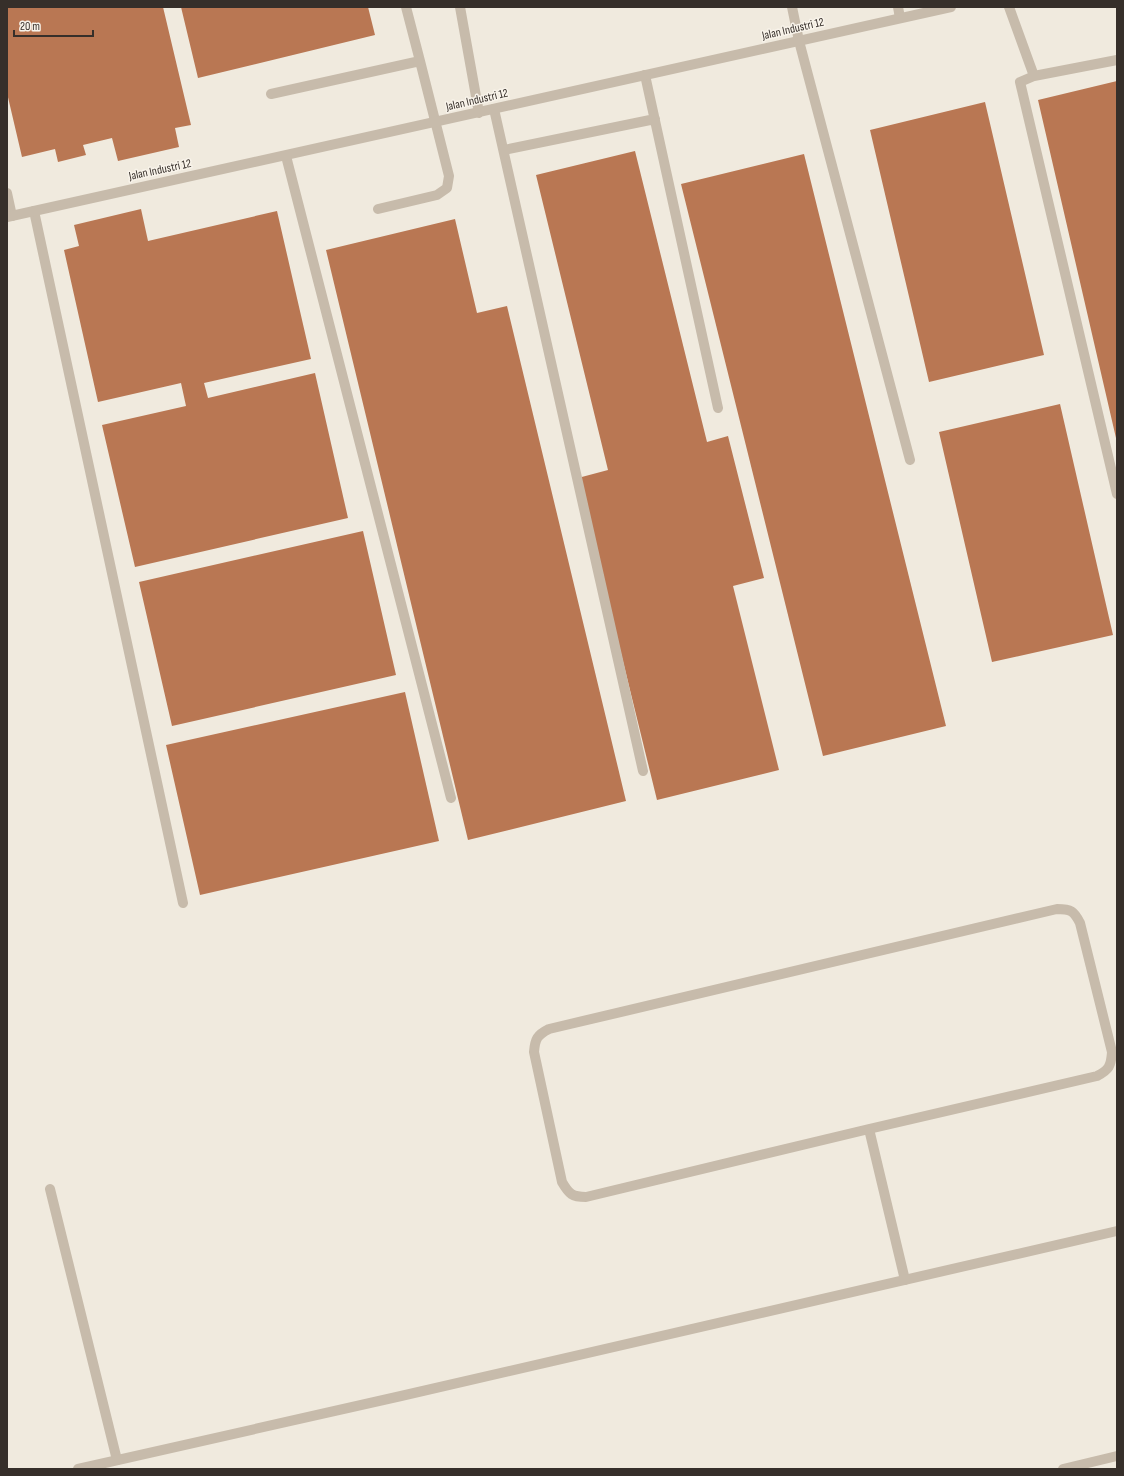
<svg xmlns="http://www.w3.org/2000/svg" width="1124" height="1476" font-family="'Sofia Sans Condensed',sans-serif">
  <rect width="100%" height="100%" fill="#f0eade"/>
  <path fill="#b97753" d="M 7,7 L 163,7 L 191,125 L 175,128 L 179,147 L 118,161 L 112,138 L 83,145 L 86,155 L 58,162 L 55,149 L 22,157 L 7,93 Z
    M 181,7 L 368,7 L 375,35 L 198,78 Z
    M 1117,81 L 1117,438 L 1116,438 L 1038,100 Z
    M 985,102 L 1044,355 L 929,382 L 870,130 Z
    M 635,151 L 707,442 L 728,436 L 764,578 L 733,586 L 779,770 L 657,800 L 578,478 L 608,470 L 536,175 Z
    M 804,154 L 946,726 L 823,756 L 681,184 Z
    M 141,209 L 148,241 L 277,211 L 311,359 L 204,383 L 208,398 L 315,373 L 348,518 L 135,567 L 102,425 L 186,406 L 181,383 L 98,402 L 64,250 L 79,246 L 74,225 Z
    M 455,219 L 477,313 L 507,306 L 626,801 L 468,840 L 326,250 Z
    M 1060,404 L 1113,635 L 992,662 L 939,432 Z
    M 363,531 L 396,675 L 172,726 L 139,582 Z
    M 405,692 L 439,841 L 200,895 L 166,745 Z"/>
  <g fill="none" stroke-linecap="round" stroke-linejoin="round">
    <path stroke="#c7bbab" stroke-width="10" d="M 406,7 L 420,61
      M 792,7 L 799,41 L 910,460
      M 898,7 L 900,18
      M 1009,7 L 1034,76
      M 1117,60 L 1034,76 L 1020,82 L 1117,494
      M 645,75 L 718,408
      M 271,94 L 420,61 L 449,176 L 447,188 L 437,195 L 378,209
      M 494,109 L 643,771
      M 504,150 L 655,119
      M 286,156 L 451,798
      M 7,193 L 12,216
      M 34,211 L 183,903
      M 869,1129 L 1097,1076 C 1109,1070 1111,1066 1112,1052 L 1080,923 C 1074,911 1071,909 1057,909 L 549,1029 C 537,1035 535,1039 534,1052 L 562,1182 C 569,1194 572,1197 586,1197 L 869,1129 L 905,1280
      M 50,1189 L 117,1460
      M 1063,1469 L 1117,1456"/>
    <path stroke="#c7bbab" stroke-width="10" d="M 460,7 L 479,113
      M 7,217 L 951,7
      M 78,1469 L 401,1396 L 1117,1231"/>
  </g>
  <g text-anchor="middle" dominant-baseline="central" stroke-width="3" stroke-linejoin="round" paint-order="stroke">
    <g font-size="12" fill="#362f2a" stroke="#f8f3ea">
      <text transform="translate(793 29) rotate(-13)">Jalan Industri 12</text>
      <text transform="translate(477 100) rotate(-13)">Jalan Industri 12</text>
      <text transform="translate(160 170) rotate(-12)">Jalan Industri 12</text>
    </g>
  </g>
  <rect width="1124" height="1476" fill="none" stroke="#362f2a" stroke-width="16"/>
  <path d="M14 30v6h79v-6" fill="none" stroke="#362f2a" stroke-width="2"/>
  <text x="20" y="30" font-size="12" fill="#362f2a" stroke="#f8f3ea" stroke-width="3" paint-order="stroke">20 m</text>
</svg>
